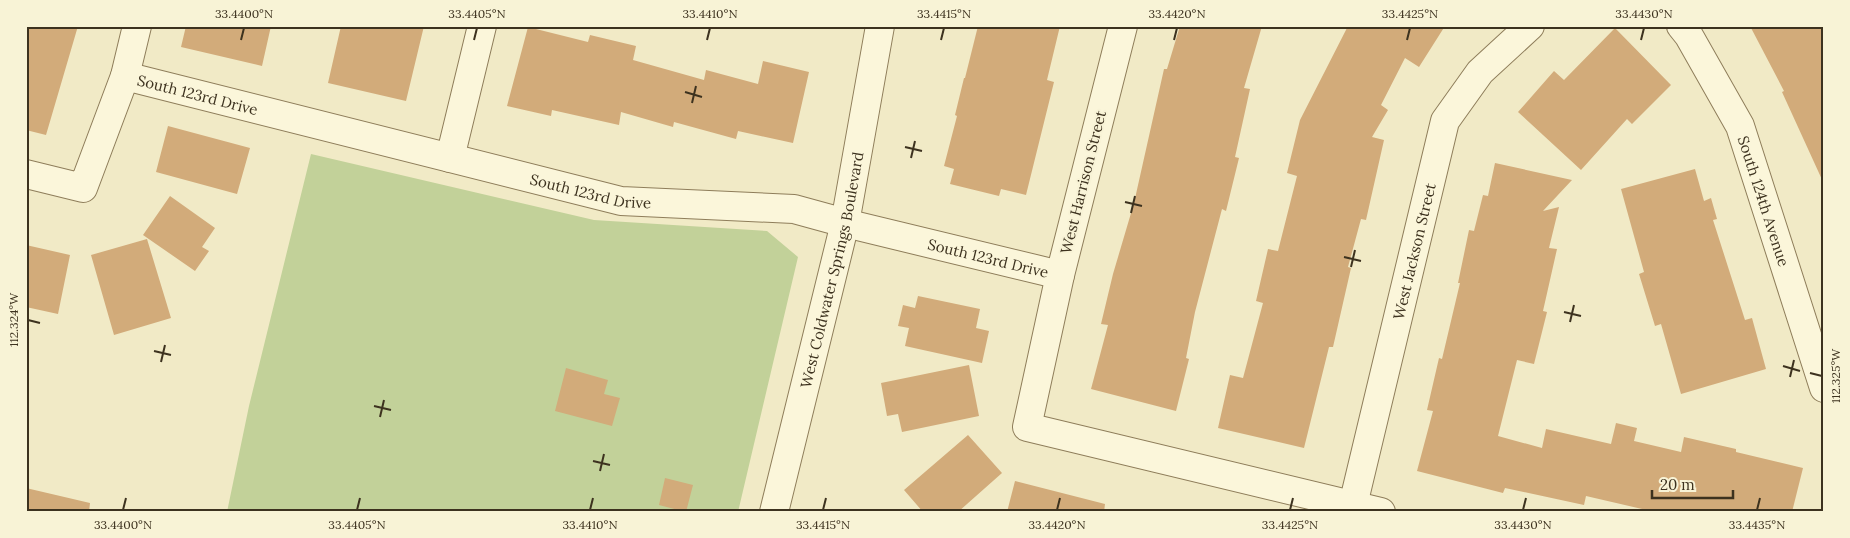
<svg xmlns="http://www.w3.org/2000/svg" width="1850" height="538" font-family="Lora,serif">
  <rect width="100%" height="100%" fill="#f1eac6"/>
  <path fill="#c2d199" d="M 311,154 L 594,220 L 767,231 L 798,257 L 738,512 L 227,512 L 249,406 Z"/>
  <path fill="#d2ab7a" d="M 26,26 L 78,26 L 46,135 L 26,130 Z
    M 186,26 L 271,26 L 262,66 L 181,47 Z
    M 341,26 L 424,26 L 406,101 L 328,83 Z
    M 978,26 L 1060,26 L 1047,80 L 1054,82 L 1026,195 L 1001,189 L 999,196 L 950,184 L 954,169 L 944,166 L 957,116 L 955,115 L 964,78 L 965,78 Z
    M 1180,26 L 1262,26 L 1244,88 L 1250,89 L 1235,157 L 1239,158 L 1226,211 L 1222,209 L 1195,312 L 1186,358 L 1189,359 L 1176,411 L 1091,389 L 1108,325 L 1101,324 L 1113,274 L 1134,203 L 1164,69 L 1167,69 Z
    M 1348,26 L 1445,26 L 1419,67 L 1405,58 L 1381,105 L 1388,110 L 1372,137 L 1384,140 L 1366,220 L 1361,219 L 1348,267 L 1351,268 L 1333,347 L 1329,347 L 1304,448 L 1218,428 L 1230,375 L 1243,378 L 1263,303 L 1256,301 L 1268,249 L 1278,251 L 1297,176 L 1287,173 L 1300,120 Z
    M 1750,26 L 1824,26 L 1824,184 L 1782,92 L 1784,91 Z
    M 528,27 L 588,42 L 590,35 L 636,46 L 633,60 L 704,80 L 706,70 L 758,84 L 763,61 L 809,72 L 793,143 L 738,131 L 736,139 L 674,122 L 673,127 L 621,112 L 619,125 L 552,110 L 551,116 L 507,106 Z
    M 1615,28 L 1671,85 L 1632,124 L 1627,119 L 1581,170 L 1518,112 L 1554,71 L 1564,80 Z
    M 168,126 L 250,148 L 237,194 L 156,172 Z
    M 1495,163 L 1572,180 L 1543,211 L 1559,207 L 1549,248 L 1557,249 L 1543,311 L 1547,312 L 1534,364 L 1517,360 L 1498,436 L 1542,448 L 1546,429 L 1611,444 L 1616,423 L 1637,428 L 1634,441 L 1681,452 L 1684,437 L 1736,449 L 1736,452 L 1803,468 L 1792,512 L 1655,512 L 1586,496 L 1584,505 L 1505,488 L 1503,493 L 1417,471 L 1433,411 L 1427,410 L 1439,358 L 1442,359 L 1460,283 L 1458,283 L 1469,230 L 1474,231 L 1483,195 L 1488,196 Z
    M 1695,169 L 1704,201 L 1711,198 L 1717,219 L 1713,220 L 1745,320 L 1752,318 L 1766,369 L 1681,394 L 1661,324 L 1655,326 L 1639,274 L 1644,272 L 1621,189 Z
    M 170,196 L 215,228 L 202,247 L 209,251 L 195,271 L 143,235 Z
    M 147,239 L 171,318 L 114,335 L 91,255 Z
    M 26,245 L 70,255 L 58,314 L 26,307 Z
    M 918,296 L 980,309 L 976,328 L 989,331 L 982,363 L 905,346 L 909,328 L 898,326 L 903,305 L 915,308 Z
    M 969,365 L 979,416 L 902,432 L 898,414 L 887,416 L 881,383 Z
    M 566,368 L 608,380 L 604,394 L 620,398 L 612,426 L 555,411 Z
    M 968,435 L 1002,473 L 958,512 L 923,512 L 904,490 Z
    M 665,478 L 693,485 L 686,512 L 659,505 Z
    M 1015,481 L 1105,504 L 1104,512 L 1007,512 Z
    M 26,488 L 90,503 L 89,512 L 26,512 Z"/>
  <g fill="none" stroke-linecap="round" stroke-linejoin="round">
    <defs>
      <g id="street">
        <path d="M 1123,26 L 1060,275 L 1027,427 L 1381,512"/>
        <path id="s1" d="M 1681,26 L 1689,36 L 1740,126 L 1824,388"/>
        <path id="s2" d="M 125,76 L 621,201 L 794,209 L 845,223 L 1060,275"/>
        <path d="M 450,158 L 482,26"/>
        <path d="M 26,174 L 83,188 L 125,76 L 137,26"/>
        <path id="s3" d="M 1353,505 L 1445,121 L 1480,72 L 1530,26"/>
        <path id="s4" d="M 774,512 L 845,223 L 880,26"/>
      </g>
    </defs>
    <use href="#street" stroke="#8e7d5a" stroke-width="30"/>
    <use href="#street" stroke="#fbf6da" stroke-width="28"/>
  </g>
  <path fill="none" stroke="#3d321f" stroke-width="2" d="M 241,40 L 244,28M 474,40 L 477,28M 707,40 L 710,28M 941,40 L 944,28M 1174,40 L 1177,28M 1407,40 L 1410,28M 1641,40 L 1644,28M 685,92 L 702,97M 692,103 L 696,86M 905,147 L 922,151M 911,158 L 915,141M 1125,202 L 1142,206M 1131,213 L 1135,196M 1344,257 L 1361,261M 1351,267 L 1355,250M 1564,312 L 1581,316M 28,320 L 40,323M 1570,322 L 1574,305M 154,351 L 171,355M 161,362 L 165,345M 1783,366 L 1800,371M 1810,373 L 1822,376M 1790,377 L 1794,360M 374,406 L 391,410M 380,417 L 384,400M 593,461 L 610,465M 600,471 L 604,454M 123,510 L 126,498M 357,510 L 360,498M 590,510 L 593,498M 823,510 L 826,498M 1057,510 L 1060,498M 1290,510 L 1293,498M 1523,510 L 1526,498M 1757,510 L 1760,498"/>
  <g text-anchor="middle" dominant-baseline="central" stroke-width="4" stroke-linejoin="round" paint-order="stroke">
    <g font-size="15" fill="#3d321f" stroke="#f8f3d6">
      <text stroke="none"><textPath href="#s2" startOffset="75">South 123rd Drive</textPath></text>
      <text transform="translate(1083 182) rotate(-76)">West Harrison Street</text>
      <text stroke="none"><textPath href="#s2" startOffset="480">South 123rd Drive</textPath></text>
      <text stroke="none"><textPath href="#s1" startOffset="195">South 124th Avenue</textPath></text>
      <text stroke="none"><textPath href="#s3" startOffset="261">West Jackson Street</textPath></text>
      <text stroke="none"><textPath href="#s2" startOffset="885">South 123rd Drive</textPath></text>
      <text stroke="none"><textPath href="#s4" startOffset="249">West Coldwater Springs Boulevard</textPath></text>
    </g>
  </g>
  <rect width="1850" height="538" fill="none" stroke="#f8f3d6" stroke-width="55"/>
  <path d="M1652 490v8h81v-8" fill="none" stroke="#3d321f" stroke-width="2.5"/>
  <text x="1660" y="490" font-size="15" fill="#3d321f" stroke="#f8f3d6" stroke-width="4" paint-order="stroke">20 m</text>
  <rect x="28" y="28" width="1794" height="482" fill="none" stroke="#3d321f" stroke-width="2"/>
  <g font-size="12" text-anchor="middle" fill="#3d321f">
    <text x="244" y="18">33.4400°N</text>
    <text x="477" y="18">33.4405°N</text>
    <text x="710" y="18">33.4410°N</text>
    <text x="944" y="18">33.4415°N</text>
    <text x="1177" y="18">33.4420°N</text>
    <text x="1410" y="18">33.4425°N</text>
    <text x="1644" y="18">33.4430°N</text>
    <text transform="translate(14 320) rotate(-90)" y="4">112.324°W</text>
    <text transform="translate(1836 376) rotate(-90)" y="4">112.325°W</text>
    <text x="123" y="529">33.4400°N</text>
    <text x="357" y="529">33.4405°N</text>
    <text x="590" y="529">33.4410°N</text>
    <text x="823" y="529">33.4415°N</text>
    <text x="1057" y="529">33.4420°N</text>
    <text x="1290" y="529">33.4425°N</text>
    <text x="1523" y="529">33.4430°N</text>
    <text x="1757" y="529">33.4435°N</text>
  </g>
</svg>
